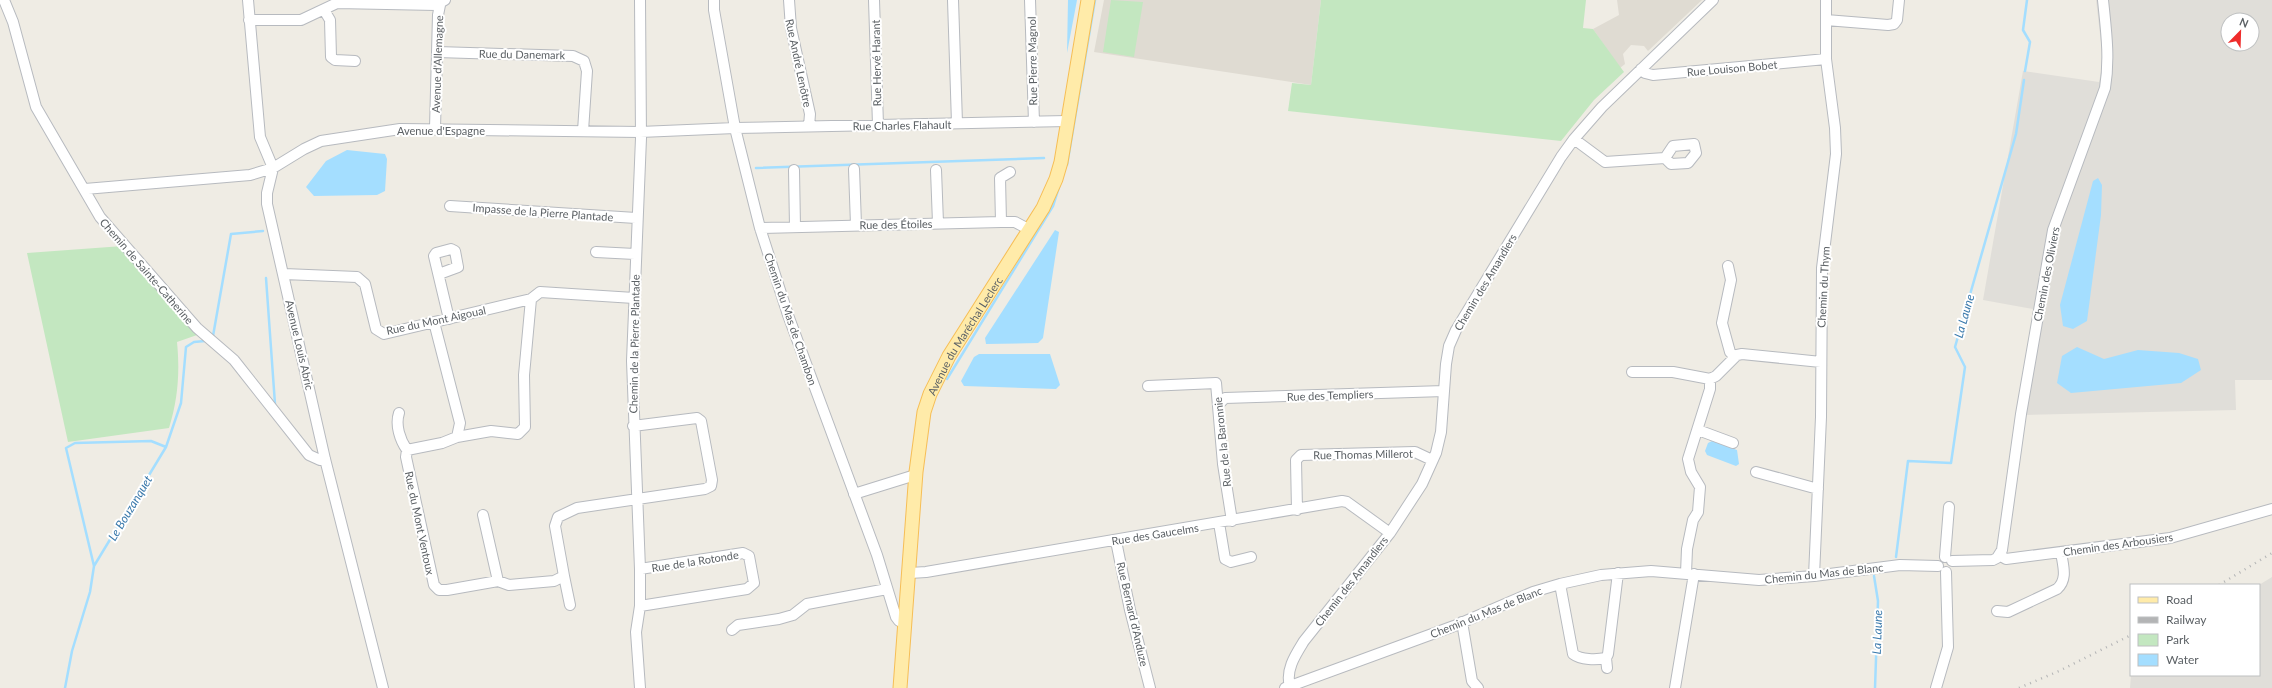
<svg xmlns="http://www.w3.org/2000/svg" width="2272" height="688" font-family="Lato,sans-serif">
  <rect width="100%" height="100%" fill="#efece4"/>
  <path fill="#e0ded9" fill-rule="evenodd" d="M 2096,0 L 2272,0 L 2272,380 L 2235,380 L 2236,410 L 2026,415 L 2043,311 L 1983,300 L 2023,71 L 2099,82 L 2103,60 ZM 2228,20 L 2252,20 L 2252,44 L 2228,44 Z
    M 2272,577 L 2272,688 L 2130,688 L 2131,675 L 2259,675 L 2259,585 Z"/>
  <path fill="#dfdbd2" d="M 1104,0 L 1321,0 L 1311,85 L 1094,52 Z
    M 1617,0 L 1702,0 L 1648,51 L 1644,46 L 1631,45 L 1623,54 L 1625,64 L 1620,68 L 1593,29 L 1619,15 Z"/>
  <path fill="#c3e7c0" d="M 1111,0 L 1143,2 L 1134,57 L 1103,52 Z
    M 1321,0 L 1586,0 L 1583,28 L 1593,29 L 1624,72 L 1594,100 L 1561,141 L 1288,111 L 1292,83 L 1311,85 Z
    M 123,246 L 197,335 L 177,342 C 180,372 178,399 169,428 L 68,442 L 27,253 Z"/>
  <path fill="#a4deff" d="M 1068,0 L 1077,0 L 1067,53 Z
    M 347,150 L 385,154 L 387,159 L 385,191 L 377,195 L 314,196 L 306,187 L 326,161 Z
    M 2098,178 L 2102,185 L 2101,215 L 2087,321 L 2073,329 L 2063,326 L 2060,305 L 2093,181 Z
    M 1055,230 L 1059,232 L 1043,338 L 1038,343 L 986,344 L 985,338 Z
    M 2077,347 L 2104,359 L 2138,350 L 2179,353 L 2198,359 L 2201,370 L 2181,383 L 2071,393 L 2057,383 L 2062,356 Z
    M 979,354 L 1050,354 L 1060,385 L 1056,389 L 964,386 L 961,381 L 974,357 Z
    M 1712,441 L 1737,450 L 1739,464 L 1736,466 L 1707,455 L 1705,451 L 1708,443 Z"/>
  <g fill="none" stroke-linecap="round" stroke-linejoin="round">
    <path stroke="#a4deff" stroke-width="2.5" d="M 2025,71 L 2030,42 L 2023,30 L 2027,0
      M 1067,165 L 1095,0
      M 756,168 L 1044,158
      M 266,278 L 275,404
      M 213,336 L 231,234 L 263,231
      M 947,379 L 1053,206 L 1059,187
      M 1896,557 L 1908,461 L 1951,463 L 1965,367 L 1955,347 L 2016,134 L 2024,80
      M 94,566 L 66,448 L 75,443 L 151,441 L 166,447
      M 1874,576 L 1878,601 L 1875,688
      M 65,688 L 72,651 L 90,592 L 94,566 L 166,447 L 181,403 L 186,347 L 194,342 L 205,341"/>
    <defs>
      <path id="minor" d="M 4,0 L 13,22 L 36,107 L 100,217 L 197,328 L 234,360 L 309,455 L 320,460 L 325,459
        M 248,0 L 260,137 L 273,168 L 267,193 L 267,204 L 325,459 L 383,688
        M 640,0 L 641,138 L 632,361 L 640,569 L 640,606 L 636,632 L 640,688
        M 714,0 L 714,10 L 735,128 L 760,228 L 788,315 L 877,555 L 896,617 L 899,621 L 906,623
        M 789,0 L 791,28 L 810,114 L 809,126
        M 874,0 L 878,125
        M 953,0 L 957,123
        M 1030,0 L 1034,122
        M 324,10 L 330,20 L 331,57 L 335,60 L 355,61
        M 249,20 L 301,20 L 337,3 L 436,5 L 445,0
        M 1826,20 L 1888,25 L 1894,24 L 1897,20 L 1899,0
        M 437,52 L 573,56 L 584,61 L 587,71 L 583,131
        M 1641,69 L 1645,73 L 1653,75 L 1826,59
        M 435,128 L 438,15 L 441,0
        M 1574,139 L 1605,162 L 1665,158 L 1673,146 L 1694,144 L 1696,153 L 1688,163 L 1671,164 L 1665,158
        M 854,169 L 856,225
        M 794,170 L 795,227
        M 936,170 L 938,223
        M 85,189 L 250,175 L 273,168 L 304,149 L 321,141 L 400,129 L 640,132 L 735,128 L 1068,121
        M 450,206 L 636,218
        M 1001,222 L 1000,178 L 1010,172
        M 760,228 L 1001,222 L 1015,222 L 1030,230
        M 596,252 L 635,254
        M 1728,266 L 1731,280 L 1722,323 L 1730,352 L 1735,357
        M 284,274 L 357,277 L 365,284 L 376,329 L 384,334 L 531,299
        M 439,274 L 458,267 L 455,251 L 451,249 L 436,253 L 434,256 L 449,319
        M 434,322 L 460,423 L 457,437 L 442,443 L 407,450 L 406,457 L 434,585 L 439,590 L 447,590 L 498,581 L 509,585 L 554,581 L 564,576 L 555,526 L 558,517 L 577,508 L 705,489 L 711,486 L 712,480 L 701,421 L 697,418 L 633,426
        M 1632,372 L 1673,372 L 1710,379 L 1716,376 L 1737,355 L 1742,354 L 1821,362
        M 1148,386 L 1216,383 L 1223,464 L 1232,521
        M 1219,404 L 1225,398 L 1444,391
        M 399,413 C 395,425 400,440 407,450
        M 1698,430 L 1733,443
        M 457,437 L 491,431 L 518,434 L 525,427 L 524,375 L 531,299 L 540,292 L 634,298
        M 1756,472 L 1818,489
        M 854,494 L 912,476 L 916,476
        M 1297,510 L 1296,460 L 1301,455 L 1415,452 L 1432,460
        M 483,515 L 498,581
        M 1219,523 L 1225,559 L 1231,562 L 1251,557
        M 1116,541 L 1130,610 L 1150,688
        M 1999,555 L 2006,559 L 2170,538 L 2272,509
        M 1945,557 L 1949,507
        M 1952,561 L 1993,560 L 1997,558 L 2002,550 L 2021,414 L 2053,230 L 2105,88 C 2110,58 2106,30 2103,0
        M 640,569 L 743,553 L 749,556 L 754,583 L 747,589 L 640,606
        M 910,573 L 926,572 L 1342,501 L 1347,502 L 1390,533
        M 1686,573 L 1687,549 L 1693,520 L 1698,512 L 1700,487 L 1691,472 L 1688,459 L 1710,389 L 1710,379
        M 564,576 L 570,605
        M 1814,576 L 1821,417 L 1822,268 L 1836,154 L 1835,128 L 1826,59 L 1826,0
        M 1560,584 L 1573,654 C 1581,660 1596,660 1606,658 L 1608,654 L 1618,573
        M 1997,611 L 2008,612 L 2057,589 C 2068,579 2063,566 2061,552
        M 1462,622 L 1472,681 L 1478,688
        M 732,630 L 738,625 L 779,619 L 793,615 L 807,604 L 887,589
        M 1606,658 L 1607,668
        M 1290,686 C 1285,670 1296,654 1304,641 L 1390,533 L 1422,484 L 1436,453 L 1441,432 L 1446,364 L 1449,346 L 1456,330 L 1561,157 L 1574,139 L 1602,107 L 1713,0
        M 1285,688 L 1454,626 L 1533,592 L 1560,584 L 1601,575 L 1651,571 L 1759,580 L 1814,576 L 1900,565 L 1938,566
        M 1675,688 L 1694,574
        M 1936,688 L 1948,647 L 1946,572"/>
      <g id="major">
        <path id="s1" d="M 900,688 L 916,472 L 924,412 L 930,394 L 949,356 L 1043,208 L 1056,179 L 1061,162 L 1088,0"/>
      </g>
    </defs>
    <use href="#minor" stroke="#b7babf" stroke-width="12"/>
    <use href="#major" stroke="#f6be56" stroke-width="15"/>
    <use href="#minor" stroke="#fff" stroke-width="10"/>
    <use href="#major" stroke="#ffeba9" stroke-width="13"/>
    <path stroke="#b3b4b5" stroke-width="2.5" stroke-dasharray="1 5" stroke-linecap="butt" d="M 2219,585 L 2272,553
      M 2019,688 L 2059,671 L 2131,635"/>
  </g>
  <g text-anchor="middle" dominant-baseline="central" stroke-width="4" stroke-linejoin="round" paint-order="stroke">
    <g font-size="11" fill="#5c6165" stroke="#fff">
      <text transform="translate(522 54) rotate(1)">Rue du Danemark</text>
      <text transform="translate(1032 61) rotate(-91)">Rue Pierre Magnol</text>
      <text transform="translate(799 63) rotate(78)">Rue André Lenôtre</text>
      <text transform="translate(876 63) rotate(-91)">Rue Hervé Harant</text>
      <text transform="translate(437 64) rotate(-88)">Avenue d'Allemagne</text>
      <text transform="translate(1732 68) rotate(-5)">Rue Louison Bobet</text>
      <text transform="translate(902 125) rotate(-1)">Rue Charles Flahault</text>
      <text x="441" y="130">Avenue d'Espagne</text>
      <text transform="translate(543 212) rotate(4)">Impasse de la Pierre Plantade</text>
      <text transform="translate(896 224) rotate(-1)">Rue des Étoiles</text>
      <text transform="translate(147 271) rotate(49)">Chemin de Sainte-Catherine</text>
      <text transform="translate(2046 274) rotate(-79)">Chemin des Oliviers</text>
      <text transform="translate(1485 282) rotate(-59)">Chemin des Amandiers</text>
      <text transform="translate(1823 287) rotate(-87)">Chemin du Thym</text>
      <text transform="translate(791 319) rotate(71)">Chemin du Mas de Chambon</text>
      <text transform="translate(436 320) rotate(-12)">Rue du Mont Aigoual</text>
      <text stroke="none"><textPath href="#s1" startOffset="364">Avenue du Maréchal Leclerc</textPath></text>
      <text transform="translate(634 344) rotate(-89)">Chemin de la Pierre Plantade</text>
      <text transform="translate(300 345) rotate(77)">Avenue Louis Abric</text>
      <text transform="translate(1330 395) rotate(-2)">Rue des Templiers</text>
      <text transform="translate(1222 442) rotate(-96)">Rue de la Baronnie</text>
      <text transform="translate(1363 454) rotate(-1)">Rue Thomas Millerot</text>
      <text transform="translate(420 523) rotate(78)">Rue du Mont Ventoux</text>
      <text transform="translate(1155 534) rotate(-9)">Rue des Gaucelms</text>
      <text transform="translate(2118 544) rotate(-8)">Chemin des Arbousiers</text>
      <text transform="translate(695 561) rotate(-9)">Rue de la Rotonde</text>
      <text transform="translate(1824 573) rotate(-6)">Chemin du Mas de Blanc</text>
      <text transform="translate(1351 581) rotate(-52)">Chemin des Amandiers</text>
      <text transform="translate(1486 612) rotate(-22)">Chemin du Mas de Blanc</text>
      <text transform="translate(1133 614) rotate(77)">Rue Bernard d'Anduze</text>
    </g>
    <g font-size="12" font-style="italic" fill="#3b7aac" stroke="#fff">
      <text transform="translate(1964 316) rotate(-74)">La Laune</text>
      <text transform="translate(130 508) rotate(-59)">Le Bouzanquet</text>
      <text transform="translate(1877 632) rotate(-88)">La Laune</text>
    </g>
  </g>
  <rect x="2130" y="584" width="130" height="92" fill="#ffffff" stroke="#bec0c1"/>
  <rect x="2138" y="597" width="20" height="6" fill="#ffeba9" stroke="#bec0c1"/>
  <text x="2166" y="604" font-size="12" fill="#5c6165">Road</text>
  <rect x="2138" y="617" width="20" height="6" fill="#b3b4b5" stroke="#bec0c1"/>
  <text x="2166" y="624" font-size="12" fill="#5c6165">Railway</text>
  <rect x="2138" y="634" width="20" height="12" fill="#c3e7c0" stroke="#bec0c1"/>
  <text x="2166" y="644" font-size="12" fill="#5c6165">Park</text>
  <rect x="2138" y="654" width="20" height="12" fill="#a4deff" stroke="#bec0c1"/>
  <text x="2166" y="664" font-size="12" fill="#5c6165">Water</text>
  <g transform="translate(2240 32) rotate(23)"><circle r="19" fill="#ffffff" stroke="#bec0c1"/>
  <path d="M0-3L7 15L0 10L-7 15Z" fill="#ef2c2b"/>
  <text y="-6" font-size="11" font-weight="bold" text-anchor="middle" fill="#5c6165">N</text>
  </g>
</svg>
